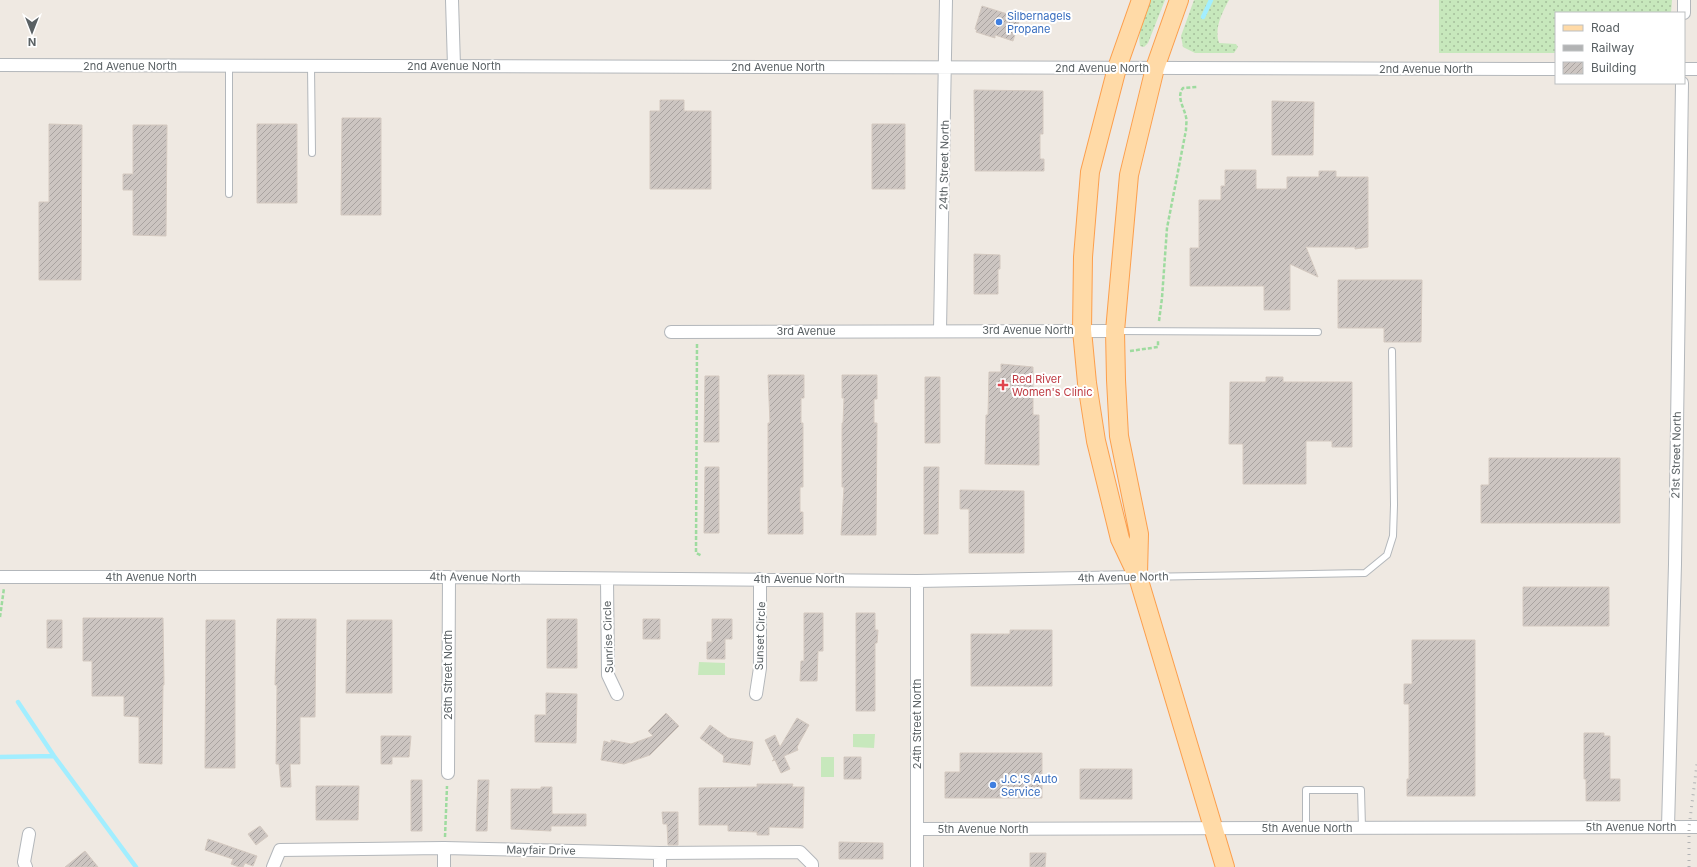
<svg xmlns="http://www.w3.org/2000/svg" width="1697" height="867" font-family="Inter,sans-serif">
  <defs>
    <pattern id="grass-dots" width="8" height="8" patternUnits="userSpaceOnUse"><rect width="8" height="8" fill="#c7e8bc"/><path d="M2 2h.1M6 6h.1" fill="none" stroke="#a5bf9c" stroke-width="1.8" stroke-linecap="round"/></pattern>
    <pattern id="building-hatch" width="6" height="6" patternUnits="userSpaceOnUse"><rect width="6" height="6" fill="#ccc5c1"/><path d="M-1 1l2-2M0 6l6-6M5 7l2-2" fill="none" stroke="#a9a3a0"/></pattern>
  </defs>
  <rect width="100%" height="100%" fill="#efe9e2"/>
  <path fill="url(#grass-dots)" d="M 1150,0 L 1165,0 L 1148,43 L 1144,47 L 1140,46 C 1137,30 1145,15 1150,0 Z
    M 1194,0 L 1229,0 C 1222,13 1214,28 1219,43 L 1236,44 L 1238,47 L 1234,53 L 1195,53 L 1183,47 L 1181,36 Z
    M 1439,0 L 1672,0 L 1671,13 L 1556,13 L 1556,53 L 1439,53 Z"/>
  <path fill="#c7e8bc" d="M 699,662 L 725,663 L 725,675 L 698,675 Z
    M 853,734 L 875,734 L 874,748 L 853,747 Z
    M 821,757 L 834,757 L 834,777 L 821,777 Z"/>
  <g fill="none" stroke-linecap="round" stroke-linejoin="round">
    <path stroke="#a2eeff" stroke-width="4.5" d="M 1203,17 L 1211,0
      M 18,702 L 54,756 L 136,867
      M 0,757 L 54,756"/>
  </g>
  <path fill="url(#building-hatch)" stroke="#d4c9c0" d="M 982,6 L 1020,18 L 1013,41 L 995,35 L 995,38 L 976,32 L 977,30 L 975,29 Z
    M 974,90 L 1043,91 L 1043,134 L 1040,134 L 1040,159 L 1044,159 L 1044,171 L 975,171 Z
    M 660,100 L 684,100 L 684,111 L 711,111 L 711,189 L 650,189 L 650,111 L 660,111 Z
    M 1272,101 L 1314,102 L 1313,155 L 1272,155 Z
    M 342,118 L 381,118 L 381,215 L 341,215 Z
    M 49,124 L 82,125 L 81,280 L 39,280 L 39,202 L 49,202 Z
    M 257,124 L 297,124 L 297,203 L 257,203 Z
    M 872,124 L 905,124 L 905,189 L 872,189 Z
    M 133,125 L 167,125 L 166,236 L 133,235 L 133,190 L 123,190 L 123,174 L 133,174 Z
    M 1225,170 L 1256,170 L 1256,189 L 1287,189 L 1287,177 L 1319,177 L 1319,171 L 1336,171 L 1336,177 L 1368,177 L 1368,247 L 1355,249 L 1355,247 L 1306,247 L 1318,277 L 1290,264 L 1290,310 L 1264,310 L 1264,286 L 1190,286 L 1190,248 L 1199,248 L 1199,200 L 1221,200 L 1221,186 L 1225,186 Z
    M 974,254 L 1000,255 L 1000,269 L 998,269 L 998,294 L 974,294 Z
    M 1338,280 L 1422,280 L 1421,342 L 1384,342 L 1384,328 L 1338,328 Z
    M 1001,364 L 1033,367 L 1033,415 L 1039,415 L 1039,465 L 985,464 L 986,415 L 988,415 L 989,372 L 1001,372 Z
    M 768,375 L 804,375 L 804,398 L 801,398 L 801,423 L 803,423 L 803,487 L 800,487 L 800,512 L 803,512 L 803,534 L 768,534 L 768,423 L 770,423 Z
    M 842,375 L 877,375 L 877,399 L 874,399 L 874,423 L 877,423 L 876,535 L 841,535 L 844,487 L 842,487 L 842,423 L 843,423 L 844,398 L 842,398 Z
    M 705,376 L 719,376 L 719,442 L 704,442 Z
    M 925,377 L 940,377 L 940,443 L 925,443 Z
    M 1266,377 L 1283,377 L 1283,382 L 1352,382 L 1352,447 L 1332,447 L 1332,441 L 1306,441 L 1306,484 L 1243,484 L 1243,444 L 1229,444 L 1230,382 L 1266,382 Z
    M 1489,458 L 1620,458 L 1620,523 L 1481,523 L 1481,485 L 1489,485 Z
    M 705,467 L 719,467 L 719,533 L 704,533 Z
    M 924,467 L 939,467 L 938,534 L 924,534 Z
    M 960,490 L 1024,491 L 1024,553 L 969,553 L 969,509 L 960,509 Z
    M 1523,587 L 1609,587 L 1609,626 L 1523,626 Z
    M 804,613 L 823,613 L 823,651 L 818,651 L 817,681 L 800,681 L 801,661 L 804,661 Z
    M 856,613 L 875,613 L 875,630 L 878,630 L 877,643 L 875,643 L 875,711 L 856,711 Z
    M 83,618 L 163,618 L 164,685 L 163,685 L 162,764 L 139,763 L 139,717 L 124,716 L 124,696 L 92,696 L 92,661 L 83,661 Z
    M 277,619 L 316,619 L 315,717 L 300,717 L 300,764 L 290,764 L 291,787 L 281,787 L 279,764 L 276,764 L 277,685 L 275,685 Z
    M 547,619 L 577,619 L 577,668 L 547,668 Z
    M 643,619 L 660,619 L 660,639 L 643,639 Z
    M 712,619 L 732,619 L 732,639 L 725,639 L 725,659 L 707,659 L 707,642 L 712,642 Z
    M 47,620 L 62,620 L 62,648 L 47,648 Z
    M 206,620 L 235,620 L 235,768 L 205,768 Z
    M 347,620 L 392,620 L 392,693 L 346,693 Z
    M 1010,630 L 1052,630 L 1052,686 L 971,686 L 971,634 L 1010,634 Z
    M 1412,640 L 1475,640 L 1475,796 L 1407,796 L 1407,779 L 1409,779 L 1409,704 L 1404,704 L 1404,684 L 1412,684 Z
    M 546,693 L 577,694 L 576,743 L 535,742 L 535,715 L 546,715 Z
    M 666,713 L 679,726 L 650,755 L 624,764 L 601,760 L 604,741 L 611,743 L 611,740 L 631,744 L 653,736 L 648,731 Z
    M 797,718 L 809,725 L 797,747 L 798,750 L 784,756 L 790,769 L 781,773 L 775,760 L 772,761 L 774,759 L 765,740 L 775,735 L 780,747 Z
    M 710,725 L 728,738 L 753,742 L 750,765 L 723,762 L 724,756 L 700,738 Z
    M 1584,733 L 1604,733 L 1604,736 L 1610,736 L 1610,779 L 1620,779 L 1620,801 L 1586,801 L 1586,779 L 1584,779 Z
    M 381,736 L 411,736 L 409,757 L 392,757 L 392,764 L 381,764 Z
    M 960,753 L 1042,753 L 1042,798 L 945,798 L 945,772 L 960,772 Z
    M 844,757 L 861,757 L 861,779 L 844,779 Z
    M 1080,769 L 1132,769 L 1132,799 L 1080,799 Z
    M 411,780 L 422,780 L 422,831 L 411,831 Z
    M 478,780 L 489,780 L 487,831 L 476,831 Z
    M 757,784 L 793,784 L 792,787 L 804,787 L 803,828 L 769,827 L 769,835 L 757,835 L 757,832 L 728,831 L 728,825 L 699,825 L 699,788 L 757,787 Z
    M 316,786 L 359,786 L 358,820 L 316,820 Z
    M 541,787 L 552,787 L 552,814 L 586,814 L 586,826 L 551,826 L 551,831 L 511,829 L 511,789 L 541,789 Z
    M 662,812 L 678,812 L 678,845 L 668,845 L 667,824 L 663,824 Z
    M 260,826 L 268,836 L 256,845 L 248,834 Z
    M 208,839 L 257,856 L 253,866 L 245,863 L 243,867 L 239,867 L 231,864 L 233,859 L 205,850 Z
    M 839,842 L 883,843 L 883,859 L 839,859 Z
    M 85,851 L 98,867 L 65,867 Z
    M 1030,853 L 1046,853 L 1045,867 L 1030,867 Z"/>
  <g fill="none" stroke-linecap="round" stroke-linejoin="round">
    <defs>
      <path id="service" d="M 229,66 L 229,194
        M 311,66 L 312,153
        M 1116,331 L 1318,332
        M 1139,577 L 1365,573 L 1387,555 L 1393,536 L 1394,505 L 1392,351
        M 1306,828 L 1306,790 L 1361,790 L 1362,828"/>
      <path id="minor" d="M 452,0 L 454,66
        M 1684,13 L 1684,0
        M 0,65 L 1556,69
        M 1684,69 L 1697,69
        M 940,330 L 946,0
        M 671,332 L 1115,331
        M 0,577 L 449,577 L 917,581 L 1138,577
        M 607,579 L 608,675 L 617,694
        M 917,581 L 917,867
        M 756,694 L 760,668 L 760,579
        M 448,773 L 449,577
        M 1668,827 L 1675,564 L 1682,83
        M 917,829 L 1697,827
        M 660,853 L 660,867
        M 26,867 L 24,862 L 29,834
        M 273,867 L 280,850 L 444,848 L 660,853 L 800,852 L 812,864 L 812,867
        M 444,867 L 444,848"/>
      <path id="primary" d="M 1141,0 L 1117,68 L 1090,172 L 1083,257 L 1082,330 L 1087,383 L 1096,441 L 1120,539 L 1138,577 L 1225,867
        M 1138,574 L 1139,534 L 1119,436 L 1116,380 L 1115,331 L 1129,175 L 1155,68 L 1179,0"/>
    </defs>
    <use href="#service" stroke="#b3b7bb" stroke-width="8"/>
    <use href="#minor" stroke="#b3b7bb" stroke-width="14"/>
    <use href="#primary" stroke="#fc9f4d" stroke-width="20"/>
    <path stroke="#9edb9f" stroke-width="2.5" stroke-dasharray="4 2" stroke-linecap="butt" d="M 1159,321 L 1162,298 L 1167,228 L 1186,130 C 1186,126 1187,121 1186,117 C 1184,107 1176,97 1183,88 L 1197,87
      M 697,344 L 696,553 L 702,556
      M 1130,351 L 1158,347 L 1158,340
      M 0,617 L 4,588
      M 445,837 L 447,786"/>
    <use href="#service" stroke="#fff" stroke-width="6"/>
    <use href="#minor" stroke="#fff" stroke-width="12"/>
    <use href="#primary" stroke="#ffdaa7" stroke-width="18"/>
    <path stroke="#b2b3b4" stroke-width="3" stroke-dasharray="1 5" stroke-linecap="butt" d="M 1689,867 L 1689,827 L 1697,764"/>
  </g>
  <g fill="#3f7fe0" stroke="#fff" stroke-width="1.5">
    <circle cx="999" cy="22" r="4"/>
    <circle cx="993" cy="785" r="4"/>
  </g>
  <path fill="#e0444e" stroke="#fff" stroke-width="1.5" d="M1001 379h4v4h4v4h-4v4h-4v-4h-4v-4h4z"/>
  <g text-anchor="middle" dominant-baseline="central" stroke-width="4" stroke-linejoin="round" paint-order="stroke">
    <g font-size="11" fill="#366cbe" stroke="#fff" text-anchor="start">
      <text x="1007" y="16">Silbernagels<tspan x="1007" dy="13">Propane</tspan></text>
      <text x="1001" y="779">J.C.'S Auto<tspan x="1001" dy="13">Service</tspan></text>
    </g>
    <g font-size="11" fill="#5a6164" stroke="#fff">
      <text x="130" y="66">2nd Avenue North</text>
      <text x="454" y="66">2nd Avenue North</text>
      <text x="778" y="67">2nd Avenue North</text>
      <text x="1102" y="68">2nd Avenue North</text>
      <text x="1426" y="69">2nd Avenue North</text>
      <text transform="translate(944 165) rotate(-89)">24th Street North</text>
      <text x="1028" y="330">3rd Avenue North</text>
      <text x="806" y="331">3rd Avenue</text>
      <text transform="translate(1676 455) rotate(-89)">21st Street North</text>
      <text x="151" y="577">4th Avenue North</text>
      <text transform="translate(475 577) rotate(1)">4th Avenue North</text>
      <text transform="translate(1123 577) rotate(-1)">4th Avenue North</text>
      <text x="799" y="579">4th Avenue North</text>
      <text transform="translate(760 636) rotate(-88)">Sunset Circle</text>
      <text transform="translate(608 637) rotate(-92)">Sunrise Circle</text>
      <text transform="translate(448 675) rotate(-90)">26th Street North</text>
      <text transform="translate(917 724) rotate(-90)">24th Street North</text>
      <text x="1631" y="827">5th Avenue North</text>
      <text x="1307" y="828">5th Avenue North</text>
      <text x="983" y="829">5th Avenue North</text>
      <text transform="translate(541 850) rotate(1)">Mayfair Drive</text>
    </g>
    <g font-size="11" fill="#be3a42" stroke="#fff" text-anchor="start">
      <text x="1012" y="379">Red River<tspan x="1012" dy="13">Women's Clinic</tspan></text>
    </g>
  </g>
  <rect x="1555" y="12" width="130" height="72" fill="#ffffff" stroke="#bdc0c1"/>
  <rect x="1563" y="25" width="20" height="6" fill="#ffdaa7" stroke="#bdc0c1"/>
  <text x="1591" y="32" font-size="12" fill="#5a6164">Road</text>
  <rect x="1563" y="45" width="20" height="6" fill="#b2b3b4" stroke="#bdc0c1"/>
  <text x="1591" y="52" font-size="12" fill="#5a6164">Railway</text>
  <rect x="1563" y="62" width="20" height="12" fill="url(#building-hatch)" stroke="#bdc0c1"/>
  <text x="1591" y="72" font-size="12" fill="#5a6164">Building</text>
  <g transform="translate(32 32) rotate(180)" stroke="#ffffff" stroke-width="3" paint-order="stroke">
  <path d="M0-3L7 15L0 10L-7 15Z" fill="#5a6164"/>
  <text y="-6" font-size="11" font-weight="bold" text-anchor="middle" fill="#5a6164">N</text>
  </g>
</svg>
